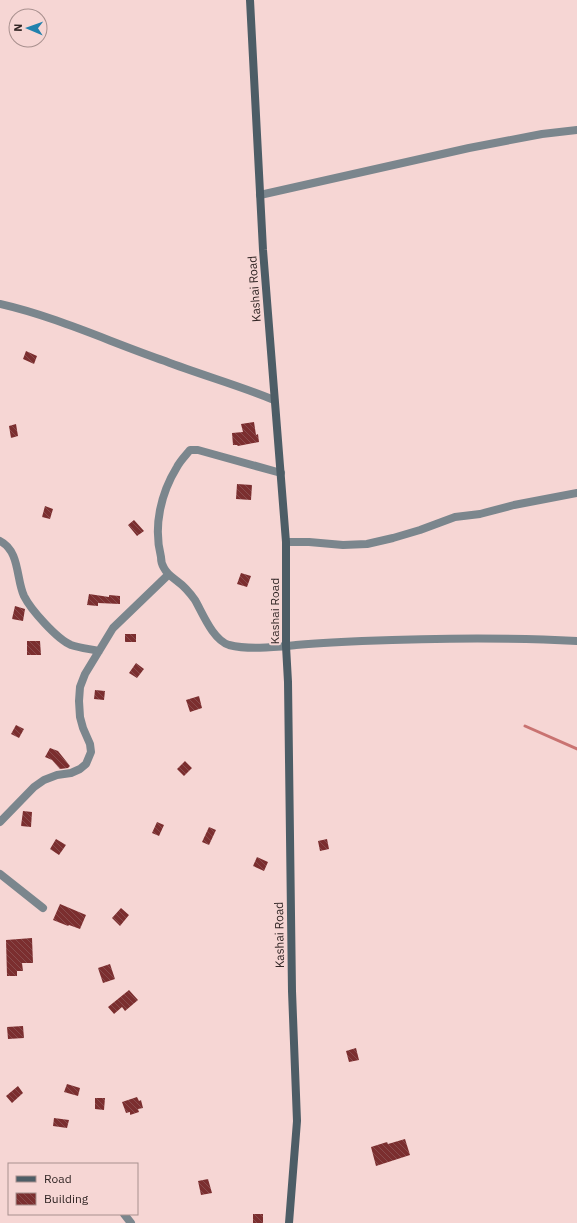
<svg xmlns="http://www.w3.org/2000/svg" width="577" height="1223" font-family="'IBM Plex Sans',sans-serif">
  <defs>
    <pattern id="building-back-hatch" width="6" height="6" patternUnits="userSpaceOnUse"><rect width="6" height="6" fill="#7b2e2f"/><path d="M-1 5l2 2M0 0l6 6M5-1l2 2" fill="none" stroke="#894b4c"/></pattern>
  </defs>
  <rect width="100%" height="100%" fill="#f6d6d4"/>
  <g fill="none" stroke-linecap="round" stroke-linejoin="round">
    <path stroke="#c97371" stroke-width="3" d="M 525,726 L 577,749"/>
  </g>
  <path fill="url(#building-back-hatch)" d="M 26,351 L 37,356 L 34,364 L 23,359 Z
    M 254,422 L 256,435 L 258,434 L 259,442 L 238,446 L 237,445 L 233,445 L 232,433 L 243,432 L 241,424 Z
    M 16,424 L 18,436 L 11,438 L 9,426 Z
    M 237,484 L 252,485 L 251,500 L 236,499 Z
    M 45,506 L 53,509 L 50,519 L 42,517 Z
    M 134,520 L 144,531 L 137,536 L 128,525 Z
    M 241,573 L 251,576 L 247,587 L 237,584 Z
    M 89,594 L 109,597 L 109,595 L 120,596 L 120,604 L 98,603 L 98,606 L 87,605 Z
    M 15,606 L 25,609 L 23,621 L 12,619 Z
    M 125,634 L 136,634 L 136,642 L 125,642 Z
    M 27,641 L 40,641 L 41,655 L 27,655 Z
    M 136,663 L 144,669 L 137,678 L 129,673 Z
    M 95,690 L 105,691 L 104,700 L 94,699 Z
    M 199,696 L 202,708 L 190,712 L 186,700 Z
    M 16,725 L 24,729 L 19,738 L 11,734 Z
    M 50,748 L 58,751 L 70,766 L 68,768 L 60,769 L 52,760 L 45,757 Z
    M 185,761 L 192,768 L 184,776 L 177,769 Z
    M 23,811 L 32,812 L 31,827 L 21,826 Z
    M 157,822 L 164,825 L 159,836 L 152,833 Z
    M 209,827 L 216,830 L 209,845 L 202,842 Z
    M 56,839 L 66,845 L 59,855 L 50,849 Z
    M 327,839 L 329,849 L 320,851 L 318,841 Z
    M 257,857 L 268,862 L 264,871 L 253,866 Z
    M 60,904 L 86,915 L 80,929 L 69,925 L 68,926 L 53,920 Z
    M 121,908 L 129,915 L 120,926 L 112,918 Z
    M 32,938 L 33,963 L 22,963 L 23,971 L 17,971 L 17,976 L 7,976 L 6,940 Z
    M 110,964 L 115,979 L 103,983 L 98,968 Z
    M 129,990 L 138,1000 L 125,1011 L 122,1007 L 114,1014 L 108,1007 Z
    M 23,1026 L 24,1038 L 8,1039 L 7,1027 Z
    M 356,1048 L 359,1060 L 349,1062 L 346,1051 Z
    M 67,1084 L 80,1088 L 78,1096 L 64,1092 Z
    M 18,1086 L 23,1093 L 12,1103 L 6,1096 Z
    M 137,1097 L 139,1101 L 141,1100 L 143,1108 L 138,1109 L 139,1112 L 130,1115 L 130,1112 L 126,1113 L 122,1102 Z
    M 95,1098 L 105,1098 L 104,1110 L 95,1109 Z
    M 54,1118 L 69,1120 L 67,1128 L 53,1126 Z
    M 405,1139 L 410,1155 L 376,1166 L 371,1147 L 387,1142 L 388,1144 Z
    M 208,1179 L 212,1193 L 201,1195 L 198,1181 Z
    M 253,1214 L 263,1214 L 263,1223 L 253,1223 Z"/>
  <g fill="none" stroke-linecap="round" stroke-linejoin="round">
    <path stroke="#7b868d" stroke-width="8" d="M 260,195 L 469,148 L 542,134 L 577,130
      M 0,304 C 57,317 110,342 165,361 C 201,375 238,385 274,400
      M 281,473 L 198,450 L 190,450 C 186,455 180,461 177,467 C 161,493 153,526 161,557 C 161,560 162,565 164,568 C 167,574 172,577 177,581 C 184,586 190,593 195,600 C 203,614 213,640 229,645 C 249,650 275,647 296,645 C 318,643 340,642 362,641 C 434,638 505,637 577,641
      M 0,541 C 20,551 16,579 24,596 C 31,610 57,639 71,645 C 80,648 90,649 99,651
      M 286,542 L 309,542 L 343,545 L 367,544 L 393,538 L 420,530 L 455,517 L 480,514 L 514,505 L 577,493
      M 0,822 L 34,787 L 44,780 L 57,775 L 71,773 L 80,769 L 86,764 L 91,752 L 90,744 L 83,728 L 80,717 L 79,701 L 80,687 L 85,674 L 113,628 L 168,575
      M 0,874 L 43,908
      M 124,1214 L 131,1223"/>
    <path stroke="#4d5d66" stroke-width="8" d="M 250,0 L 263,250 L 286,542 L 286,646 L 288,682 L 292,991 L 297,1121 L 289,1223"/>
  </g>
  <g text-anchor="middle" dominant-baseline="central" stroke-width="4" stroke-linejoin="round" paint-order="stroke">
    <g font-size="12" fill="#322625" stroke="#f6d6d4">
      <text transform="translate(254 289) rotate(-94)">Kashai Road</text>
      <text transform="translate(274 611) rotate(-90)">Kashai Road</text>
      <text transform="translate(279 935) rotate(-91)">Kashai Road</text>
    </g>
  </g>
  <rect x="8" y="1163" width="130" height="52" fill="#f6d6d4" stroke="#a8908e"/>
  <rect x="16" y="1176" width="20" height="6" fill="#4d5d66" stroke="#a8908e"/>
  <text x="44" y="1183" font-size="12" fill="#322625">Road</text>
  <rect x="16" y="1193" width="20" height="12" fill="url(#building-back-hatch)" stroke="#a8908e"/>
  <text x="44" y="1203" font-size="12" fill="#322625">Building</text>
  <g transform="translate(28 28) rotate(272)"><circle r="19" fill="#f6d6d4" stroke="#a8908e"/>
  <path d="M0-3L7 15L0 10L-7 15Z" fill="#2181ad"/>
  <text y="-6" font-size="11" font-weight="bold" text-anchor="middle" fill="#322625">N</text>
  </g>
</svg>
